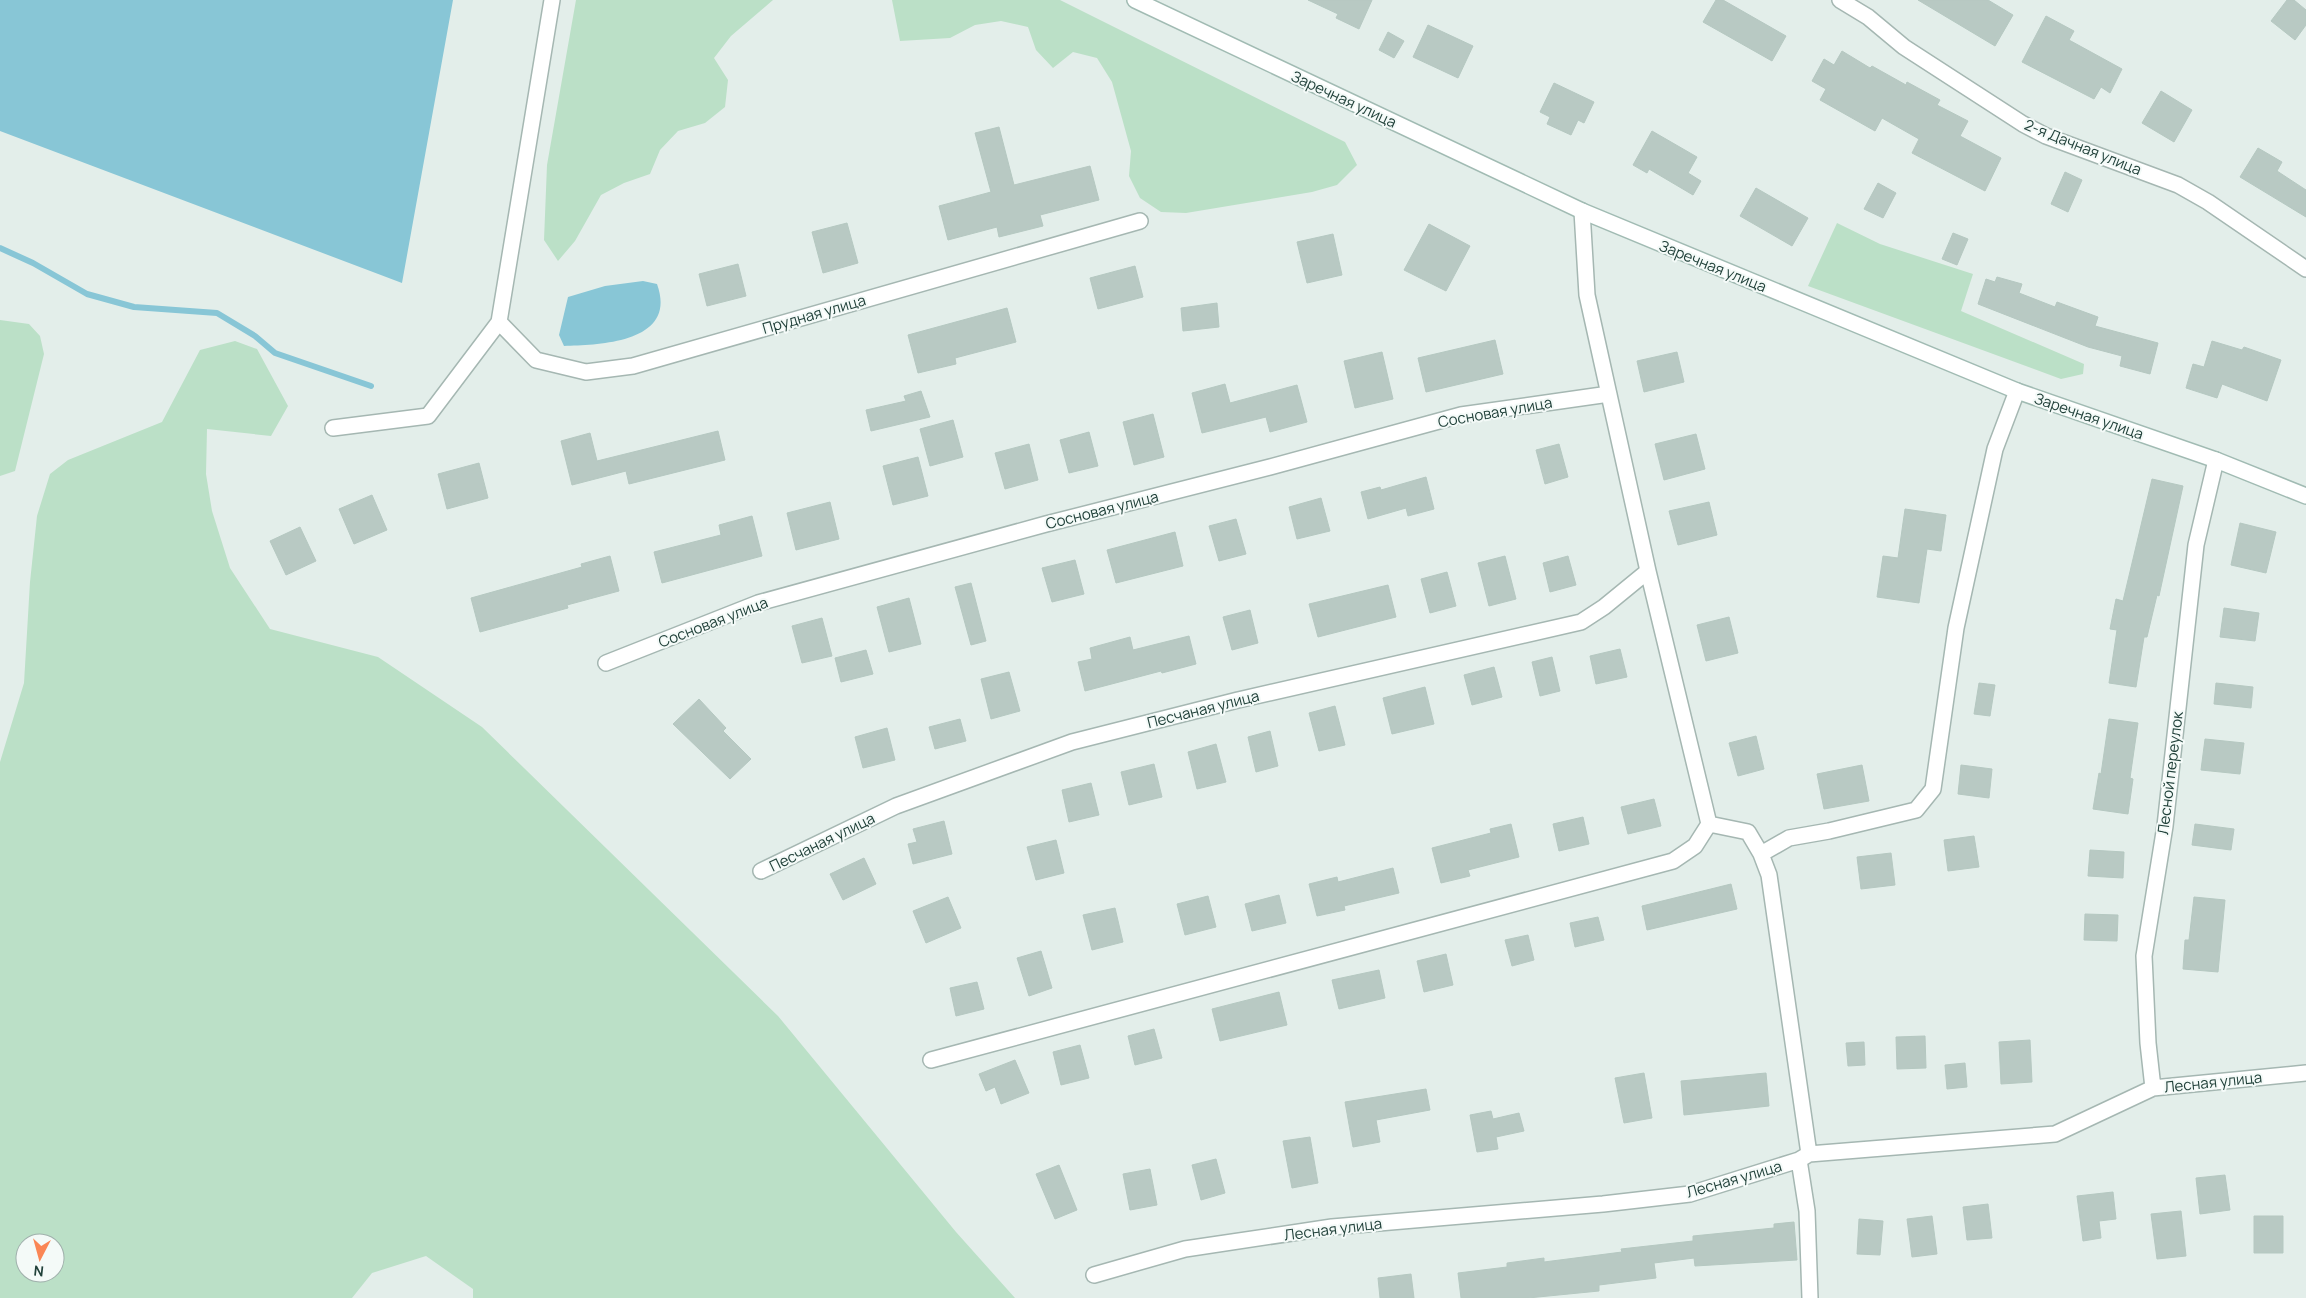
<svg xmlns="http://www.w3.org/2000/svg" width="2306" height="1298" font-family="Manrope,sans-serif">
  <rect width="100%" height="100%" fill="#e3eeea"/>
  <path fill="#bbe0c7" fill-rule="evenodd" d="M 576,0 L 773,0 L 731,36 L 714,58 L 728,80 L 725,107 L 705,123 L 678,131 L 660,150 L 650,174 L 624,183 L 601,195 L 575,241 L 558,261 L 544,240 L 547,165 Z
    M 892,0 L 1060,0 L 1345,142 L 1357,165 L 1337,185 L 1312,192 L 1186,213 L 1161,212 L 1140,198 L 1129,176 L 1131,151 L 1112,82 L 1097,58 L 1073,52 L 1053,68 L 1036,50 L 1028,27 L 1001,21 L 975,25 L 950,38 L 900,41 Z
    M 1837,223 L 1880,244 L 1973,274 L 1961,311 L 2084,364 L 2083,374 L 2061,379 L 1808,286 Z
    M 0,320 L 29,324 L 40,336 L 44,354 L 15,471 L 0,476 Z
    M 235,341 L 257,349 L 288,406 L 271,436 L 207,429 L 206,474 L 212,511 L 230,568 L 270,629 L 378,657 L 482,727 L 778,1016 L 956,1232 L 1015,1298 L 473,1298 L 473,1289 L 426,1256 L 372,1273 L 352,1298 L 0,1298 L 0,762 L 24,683 L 30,582 L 37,516 L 50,474 L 68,460 L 162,422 L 200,350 ZM 25,1243 L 55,1243 L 55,1273 L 25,1273 Z"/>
  <path fill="#88c6d6" d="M 0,0 L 453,0 L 402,283 L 0,131 Z
    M 643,281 L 657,284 C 678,342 602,345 564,346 L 559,335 L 568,297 L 605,286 Z"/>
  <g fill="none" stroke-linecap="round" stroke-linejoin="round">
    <path stroke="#88c6d6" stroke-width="6" d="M 0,248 L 33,263 L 87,294 L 134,307 L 217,313 L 255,336 L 275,353 L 371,386"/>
  </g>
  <path fill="#b8c9c3" stroke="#b5c8c1" d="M 1308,0 L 1372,0 L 1359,29 L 1336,18 L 1338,14 Z
    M 1716,0 L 1723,0 L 1786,36 L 1772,61 L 1703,22 Z
    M 1918,0 L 1988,0 L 2013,15 L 1995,46 Z
    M 2287,0 L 2294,0 L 2306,10 L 2306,25 L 2295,40 L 2271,21 Z
    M 2046,16 L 2074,31 L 2069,40 L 2122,69 L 2110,93 L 2101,87 L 2094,99 L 2022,62 Z
    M 1428,25 L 1473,46 L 1458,78 L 1413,57 Z
    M 1388,32 L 1404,41 L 1394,58 L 1379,50 Z
    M 1842,51 L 1870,68 L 1872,66 L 1906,85 L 1907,82 L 1940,100 L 1937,105 L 1968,121 L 1960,136 L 2001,158 L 1985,191 L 1912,153 L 1919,139 L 1882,118 L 1875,131 L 1820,100 L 1826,89 L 1812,81 L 1824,59 L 1834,65 Z
    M 1554,83 L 1594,102 L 1584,123 L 1578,120 L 1571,135 L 1547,124 L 1550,117 L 1540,112 Z
    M 2161,91 L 2192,110 L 2174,142 L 2142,123 Z
    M 999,127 L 1014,185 L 1090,166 L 1099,200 L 1040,215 L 1043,226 L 999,237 L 997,227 L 948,240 L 939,206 L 991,192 L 975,133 Z
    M 1652,131 L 1697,157 L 1688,173 L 1701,181 L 1693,195 L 1649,169 L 1647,173 L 1633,165 Z
    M 2258,148 L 2282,162 L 2277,171 L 2306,190 L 2306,217 L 2240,177 Z
    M 2065,172 L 2082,180 L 2068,212 L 2051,204 Z
    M 1878,183 L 1896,193 L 1883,218 L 1864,209 Z
    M 1756,188 L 1808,218 L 1792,246 L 1740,216 Z
    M 847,223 L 858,263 L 823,273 L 812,232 Z
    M 1429,224 L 1470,246 L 1446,291 L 1404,270 Z
    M 1953,233 L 1968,239 L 1957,265 L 1942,259 Z
    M 1333,234 L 1342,275 L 1307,283 L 1297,242 Z
    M 738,264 L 746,296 L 707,306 L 699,274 Z
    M 1135,266 L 1143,297 L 1098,309 L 1090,278 Z
    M 1997,277 L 2022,284 L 2019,293 L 2055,307 L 2057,302 L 2098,317 L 2095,326 L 2158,343 L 2150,374 L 2120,366 L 2122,356 L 2088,347 L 1978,304 L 1986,279 L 1995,282 Z
    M 1217,303 L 1219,327 L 1183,331 L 1181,308 Z
    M 1007,308 L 1016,342 L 955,358 L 956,364 L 918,373 L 908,335 Z
    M 1495,340 L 1503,374 L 1426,392 L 1418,358 Z
    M 2212,341 L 2242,350 L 2244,347 L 2281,360 L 2267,401 L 2222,384 L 2217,398 L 2186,388 L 2193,364 L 2204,367 Z
    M 1382,352 L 1393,399 L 1355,408 L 1344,361 Z
    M 1677,352 L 1684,382 L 1644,392 L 1637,361 Z
    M 1225,384 L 1230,403 L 1297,385 L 1307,422 L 1270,432 L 1266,417 L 1202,433 L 1192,393 Z
    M 921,391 L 930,417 L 871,431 L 866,410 L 906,401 L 904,396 Z
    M 1153,414 L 1164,457 L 1134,465 L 1123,422 Z
    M 953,420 L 963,457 L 930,466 L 920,429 Z
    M 718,431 L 725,460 L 629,484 L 626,471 L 572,485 L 561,441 L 590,433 L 597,461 Z
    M 1089,432 L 1098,466 L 1069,473 L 1060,440 Z
    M 1696,434 L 1705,469 L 1664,480 L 1655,444 Z
    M 1029,444 L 1038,480 L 1005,489 L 995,453 Z
    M 1559,444 L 1568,477 L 1545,484 L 1536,450 Z
    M 918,457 L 928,496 L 893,505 L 883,466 Z
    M 479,463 L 488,498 L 447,509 L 438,474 Z
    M 1426,477 L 1434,509 L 1408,516 L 1406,508 L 1368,519 L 1361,492 L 1380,487 L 1381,490 Z
    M 2152,479 L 2183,486 L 2159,596 L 2157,595 L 2147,637 L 2144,637 L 2136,687 L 2109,683 L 2117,630 L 2110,629 L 2116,599 L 2123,601 Z
    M 372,495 L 387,530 L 354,544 L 339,509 Z
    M 1321,498 L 1330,531 L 1297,539 L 1289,507 Z
    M 830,502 L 839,539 L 796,550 L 787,513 Z
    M 1709,502 L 1717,535 L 1678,545 L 1669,511 Z
    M 1905,509 L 1946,515 L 1941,551 L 1927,549 L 1919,603 L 1877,597 L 1883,556 L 1898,558 Z
    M 752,516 L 762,556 L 662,583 L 654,552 L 721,535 L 719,525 Z
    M 1236,519 L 1246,554 L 1219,561 L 1209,526 Z
    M 2240,523 L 2276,532 L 2266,573 L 2231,565 Z
    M 300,527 L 316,561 L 286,575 L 270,541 Z
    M 1175,532 L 1183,566 L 1116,583 L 1107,550 Z
    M 610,556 L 619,591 L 567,605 L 568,608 L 480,632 L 471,598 L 582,567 L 581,564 Z
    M 1505,556 L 1516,599 L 1489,606 L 1478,563 Z
    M 1568,556 L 1576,585 L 1550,592 L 1543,563 Z
    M 1075,560 L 1084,594 L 1052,602 L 1042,568 Z
    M 1447,572 L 1456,606 L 1430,613 L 1421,579 Z
    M 971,583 L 986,641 L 971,645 L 955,587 Z
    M 1388,585 L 1396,617 L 1318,637 L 1309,604 Z
    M 909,598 L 921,644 L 889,652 L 877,607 Z
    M 2224,608 L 2259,613 L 2255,641 L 2220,637 Z
    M 1250,610 L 1258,643 L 1232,650 L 1223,617 Z
    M 1729,617 L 1738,653 L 1706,661 L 1697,625 Z
    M 822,618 L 832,656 L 802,663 L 792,626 Z
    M 1189,636 L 1196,664 L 1162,673 L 1161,671 L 1085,691 L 1078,662 L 1092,659 L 1090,648 L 1130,637 L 1133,650 Z
    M 1620,649 L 1627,677 L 1596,684 L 1590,656 Z
    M 866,650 L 873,674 L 841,682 L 835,658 Z
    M 1552,657 L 1560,691 L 1540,696 L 1532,662 Z
    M 1494,667 L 1502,697 L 1472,705 L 1464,675 Z
    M 1009,672 L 1020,711 L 991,719 L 981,679 Z
    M 1979,683 L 1995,685 L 1990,716 L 1974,714 Z
    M 2216,683 L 2253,687 L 2251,708 L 2214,704 Z
    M 1425,687 L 1434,724 L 1392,734 L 1383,698 Z
    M 699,699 L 726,728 L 723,731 L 751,759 L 730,779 L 673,724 Z
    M 1335,706 L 1345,745 L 1319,751 L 1309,713 Z
    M 960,719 L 966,741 L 935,749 L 929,727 Z
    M 2109,719 L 2138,723 L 2130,778 L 2133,779 L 2128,814 L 2093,809 L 2099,773 L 2101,774 Z
    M 887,728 L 895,760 L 863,768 L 855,737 Z
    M 1270,731 L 1278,766 L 1256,772 L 1248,737 Z
    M 1756,736 L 1764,769 L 1738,776 L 1729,743 Z
    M 2205,739 L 2244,743 L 2240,774 L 2201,770 Z
    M 1216,744 L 1226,782 L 1197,789 L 1188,752 Z
    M 1154,764 L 1162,797 L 1129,805 L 1121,772 Z
    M 1862,765 L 1869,801 L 1824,809 L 1817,774 Z
    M 1961,765 L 1992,769 L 1989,798 L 1958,794 Z
    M 1091,783 L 1099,815 L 1069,822 L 1062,790 Z
    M 1654,799 L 1661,826 L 1628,834 L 1621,807 Z
    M 1583,817 L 1589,844 L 1559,851 L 1553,824 Z
    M 944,821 L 952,854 L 913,864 L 908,844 L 917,842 L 913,829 Z
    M 1511,824 L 1519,857 L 1468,870 L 1470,876 L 1441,883 L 1432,848 L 1491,833 L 1490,829 Z
    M 2195,824 L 2234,829 L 2231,850 L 2192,845 Z
    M 1974,836 L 1979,867 L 1948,871 L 1944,840 Z
    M 1056,840 L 1064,873 L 1036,880 L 1027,847 Z
    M 2090,850 L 2124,852 L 2123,878 L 2088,876 Z
    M 1891,853 L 1895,885 L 1861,889 L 1857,857 Z
    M 864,858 L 876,884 L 843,900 L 830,874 Z
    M 1393,868 L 1399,893 L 1344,906 L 1345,910 L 1317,916 L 1309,884 L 1337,877 L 1338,882 Z
    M 1731,884 L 1737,909 L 1647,930 L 1642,906 Z
    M 1279,895 L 1286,923 L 1252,931 L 1245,904 Z
    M 1208,896 L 1216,927 L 1185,935 L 1177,904 Z
    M 948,897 L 961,928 L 926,943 L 913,911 Z
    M 2194,897 L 2225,900 L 2218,972 L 2183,969 L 2185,940 L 2189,940 Z
    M 1115,908 L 1123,942 L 1092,950 L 1083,915 Z
    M 2085,914 L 2118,915 L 2117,941 L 2084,940 Z
    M 1598,917 L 1604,940 L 1575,947 L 1570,923 Z
    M 1528,935 L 1534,960 L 1512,966 L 1505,940 Z
    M 1041,951 L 1052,988 L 1029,996 L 1017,958 Z
    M 1446,954 L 1453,985 L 1424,992 L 1417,961 Z
    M 1379,970 L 1385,998 L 1339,1009 L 1332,980 Z
    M 977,982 L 984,1009 L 956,1016 L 950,988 Z
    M 1279,992 L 1287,1025 L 1220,1041 L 1212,1009 Z
    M 1154,1029 L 1162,1058 L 1135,1065 L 1128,1036 Z
    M 1925,1036 L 1926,1068 L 1897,1069 L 1896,1037 Z
    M 2030,1040 L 2032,1082 L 2001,1084 L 1999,1042 Z
    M 1864,1042 L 1865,1065 L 1848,1066 L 1846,1043 Z
    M 1080,1045 L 1089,1078 L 1061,1085 L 1053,1052 Z
    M 1015,1060 L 1029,1093 L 1001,1104 L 995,1087 L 986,1091 L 979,1074 Z
    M 1965,1063 L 1967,1087 L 1947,1089 L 1945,1065 Z
    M 1644,1073 L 1652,1118 L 1624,1123 L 1615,1078 Z
    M 1766,1073 L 1769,1106 L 1684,1115 L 1681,1081 Z
    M 1426,1089 L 1430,1110 L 1376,1120 L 1380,1142 L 1353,1147 L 1345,1102 Z
    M 1491,1111 L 1493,1119 L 1519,1113 L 1524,1131 L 1496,1137 L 1498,1149 L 1477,1152 L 1470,1115 Z
    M 1310,1137 L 1318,1183 L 1292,1188 L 1283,1141 Z
    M 1216,1159 L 1225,1193 L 1201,1200 L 1192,1165 Z
    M 1059,1165 L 1077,1210 L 1055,1219 L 1036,1174 Z
    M 1150,1169 L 1157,1205 L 1130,1210 L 1123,1174 Z
    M 2225,1175 L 2230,1210 L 2200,1214 L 2196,1178 Z
    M 2113,1192 L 2116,1219 L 2099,1221 L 2101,1238 L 2083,1241 L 2077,1196 Z
    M 1988,1204 L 1992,1238 L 1967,1240 L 1963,1207 Z
    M 2181,1211 L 2186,1256 L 2157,1259 L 2151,1214 Z
    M 1932,1216 L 1937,1254 L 1912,1257 L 1907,1219 Z
    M 2254,1216 L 2283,1216 L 2283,1253 L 2254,1253 Z
    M 1859,1219 L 1883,1221 L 1880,1255 L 1857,1254 Z
    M 1794,1222 L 1797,1260 L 1695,1266 L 1694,1258 L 1654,1263 L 1656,1278 L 1599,1285 L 1599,1291 L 1528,1298 L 1461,1298 L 1458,1273 L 1507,1267 L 1507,1263 L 1544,1258 L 1544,1262 L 1622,1252 L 1621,1249 L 1693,1241 L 1693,1236 L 1774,1228 L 1774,1224 Z
    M 1411,1274 L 1414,1298 L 1380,1298 L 1378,1278 Z"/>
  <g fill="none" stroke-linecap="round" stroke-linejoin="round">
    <defs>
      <path id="minor" d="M 1840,0 L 1868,17 L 1904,47 L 2023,124 L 2046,136 L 2178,185 L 2208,202 L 2306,269
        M 1582,211 L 1587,295 L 1648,571 L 1709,824 L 1748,832 L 1761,854 L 1769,875 L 1809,1154
        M 499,322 L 536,360 L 586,372 L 633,366 L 1140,221
        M 333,428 L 428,416 L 499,322 L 552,0
        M 606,663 L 758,603 L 1046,524 L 1270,467 L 1461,415 L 1609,394
        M 1761,854 L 1789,838 L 1829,831 L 1916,810 L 1933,789 L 1956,628 L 1995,449 L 2017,391
        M 761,871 L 896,806 L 1072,742 L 1238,700 L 1581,622 L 1604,607 L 1648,571
        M 931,1060 L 1673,861 L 1695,846 L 1709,824
        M 2153,1088 L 2148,1043 L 2144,956 L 2165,826 L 2196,545 L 2216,460
        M 1799,1160 L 1807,1211 L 1810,1298
        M 1094,1275 L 1185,1249 L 1332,1227 L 1603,1204 L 1690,1194 L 1799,1160 L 1809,1154 L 2055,1134 L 2153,1088 L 2306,1073"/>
      <path id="secondary" d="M 1135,0 L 1582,211 L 2017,391 L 2216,460 L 2306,496"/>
    </defs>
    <use href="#minor" stroke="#a5b7b2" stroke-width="18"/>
    <use href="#secondary" stroke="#a1bbb3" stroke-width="18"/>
    <use href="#minor" stroke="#fff" stroke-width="15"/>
    <use href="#secondary" stroke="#fff" stroke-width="15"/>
  </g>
  <g text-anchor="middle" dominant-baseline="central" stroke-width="4" stroke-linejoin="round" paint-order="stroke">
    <g font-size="15" fill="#21413a" stroke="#f4faf8">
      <text transform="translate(1344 99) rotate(25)">Заречная улица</text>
      <text transform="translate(2083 147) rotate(22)">2-я Дачная улица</text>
      <text transform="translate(1713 266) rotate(22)">Заречная улица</text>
      <text transform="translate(814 314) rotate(-16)">Прудная улица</text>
      <text transform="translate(1495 412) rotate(-10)">Сосновая улица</text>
      <text transform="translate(2089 416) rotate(19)">Заречная улица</text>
      <text transform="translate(1102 510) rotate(-14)">Сосновая улица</text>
      <text transform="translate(713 622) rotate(-21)">Сосновая улица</text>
      <text transform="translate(1203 709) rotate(-14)">Песчаная улица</text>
      <text transform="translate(2170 773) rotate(-83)">Лесной переулок</text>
      <text transform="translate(822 842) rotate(-26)">Песчаная улица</text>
      <text transform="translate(2213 1082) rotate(-6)">Лесная улица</text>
      <text transform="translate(1734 1179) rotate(-16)">Лесная улица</text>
      <text transform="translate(1333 1229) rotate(-7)">Лесная улица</text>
    </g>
  </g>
  <g transform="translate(40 1258) rotate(186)"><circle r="24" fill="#f4faf8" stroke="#a0b0ac"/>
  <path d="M0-4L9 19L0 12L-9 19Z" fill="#fa8655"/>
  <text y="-8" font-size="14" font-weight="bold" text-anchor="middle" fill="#21413a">N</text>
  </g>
</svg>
